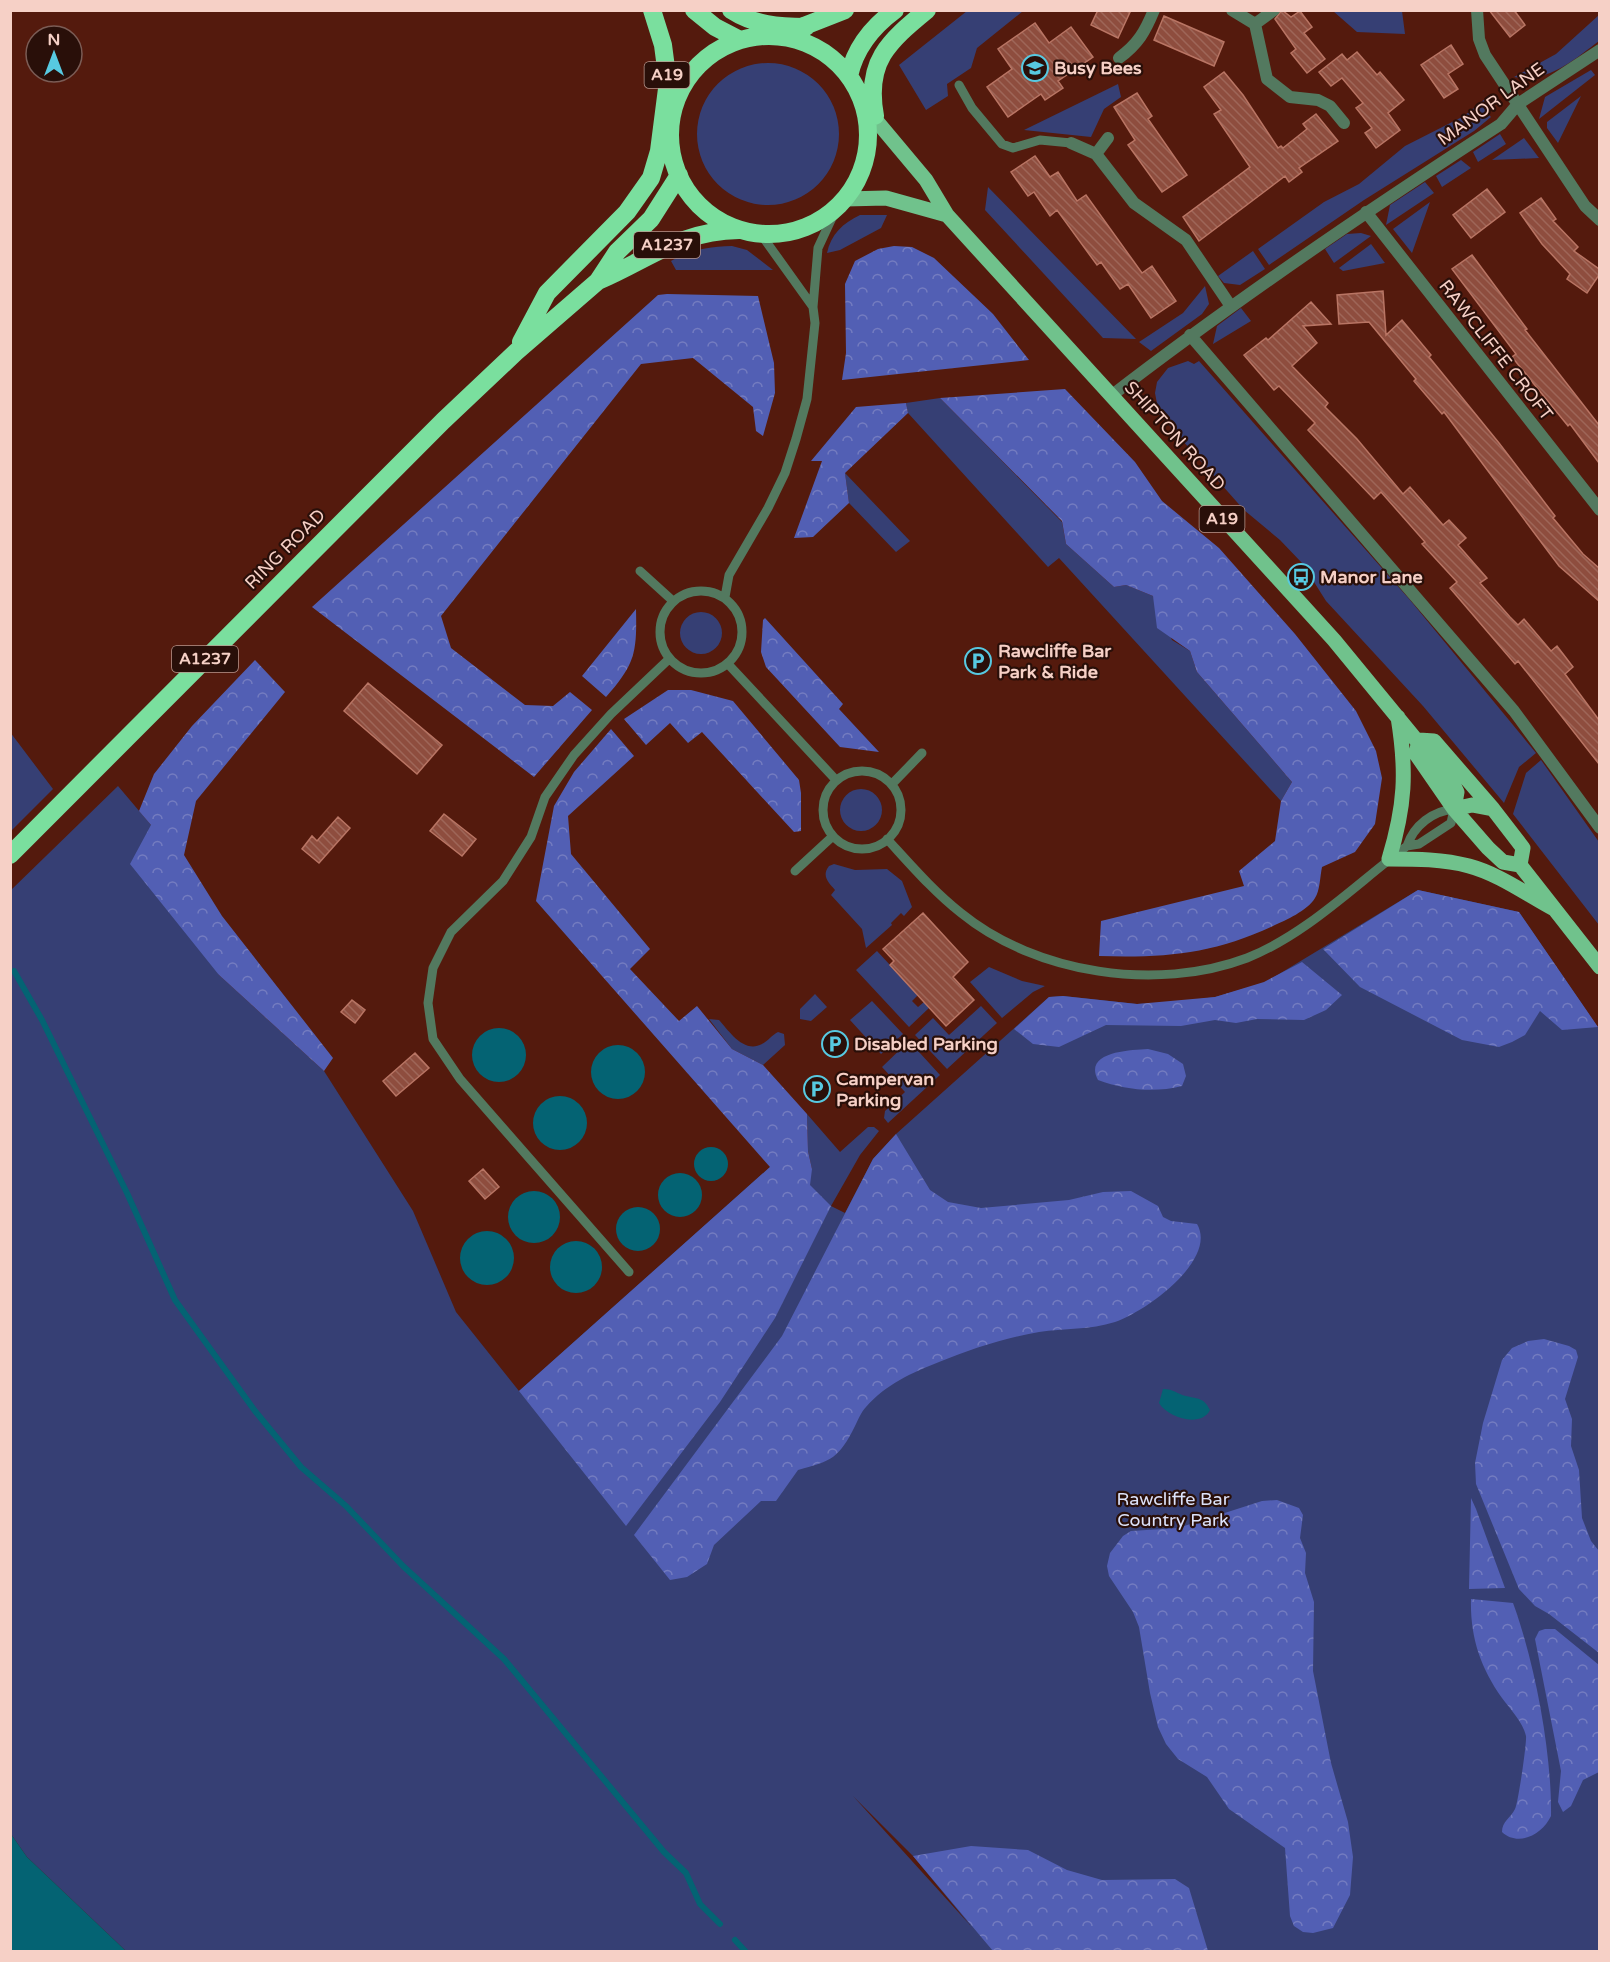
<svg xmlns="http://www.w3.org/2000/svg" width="1610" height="1962" font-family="'Varela Round',sans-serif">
  <defs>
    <pattern id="forest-crowns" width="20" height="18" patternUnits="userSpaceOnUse" patternTransform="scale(1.5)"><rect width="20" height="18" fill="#525fb4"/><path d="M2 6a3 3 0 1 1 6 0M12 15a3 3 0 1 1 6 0" fill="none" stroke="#747cc0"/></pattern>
    <pattern id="building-back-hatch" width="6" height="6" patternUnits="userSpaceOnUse" patternTransform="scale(1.5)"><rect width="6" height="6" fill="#8e4d3e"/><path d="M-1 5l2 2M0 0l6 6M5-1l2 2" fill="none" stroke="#9e6658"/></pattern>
  </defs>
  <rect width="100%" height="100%" fill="#541a0d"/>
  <path fill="#363f74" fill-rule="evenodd" d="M 967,11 L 1023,11 L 977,48 L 971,68 L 947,84 L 948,96 L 926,110 L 899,65 Z
    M 1333,11 L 1402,11 L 1405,34 L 1357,32 Z
    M 1599,15 L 1599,41 C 1575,59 1547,84 1514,77 L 1556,54 Z
    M697 134a71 71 0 1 1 142 0a71 71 0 1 1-142 0Z
    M 1591,70 L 1595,75 L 1539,119 L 1545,97 Z
    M 1118,84 L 1121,97 L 1104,109 L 1091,137 L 1024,130 Z
    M 1491,94 L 1487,113 L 1491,117 L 1474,131 L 1364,200 L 1269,265 L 1258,249 L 1324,202 L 1359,184 L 1405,146 L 1464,116 Z
    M 1581,96 L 1558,143 L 1547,128 L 1547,122 Z
    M 1500,134 L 1506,144 L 1478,162 L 1473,152 Z
    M 1524,138 L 1539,158 L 1492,160 Z
    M 1461,160 L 1471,168 L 1442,187 L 1436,176 Z
    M 1425,182 L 1434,193 L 1386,225 L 1390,205 Z
    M 988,187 L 1136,339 L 1103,338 L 985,210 Z
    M 1430,202 L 1412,253 L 1393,229 Z
    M 860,215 L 887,215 L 881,228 L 840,250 L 827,253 C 831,234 843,223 860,215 Z
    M 1361,233 L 1371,236 L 1334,263 L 1325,249 L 1347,234 Z
    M 1371,244 L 1385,263 L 1343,271 L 1339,268 Z
    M 732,246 L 747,250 L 773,270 L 676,270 L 671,261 C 691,249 709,247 732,246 Z
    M 1253,251 L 1265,269 L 1240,285 L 1224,283 L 1218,276 Z
    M 1205,286 L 1209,304 L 1202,314 L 1151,351 L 1139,342 L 1183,313 Z
    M 1241,308 L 1251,321 L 1213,344 L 1217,326 Z
    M 1188,361 L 1194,364 L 1199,361 L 1410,600 L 1536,753 L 1519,767 L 1504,803 L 1423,706 L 1326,601 L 1302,563 L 1280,540 L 1244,510 L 1159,414 L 1155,393 L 1157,382 L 1168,368 Z
    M 940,398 L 1062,522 L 1066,544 L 1114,587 L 1126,585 L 1153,596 L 1172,640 L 1190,651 L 1197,672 L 1292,782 L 1281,801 L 1059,558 L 1048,567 L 908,413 L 906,403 Z
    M 845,473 L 910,541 L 896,552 L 849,503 Z
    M680 633a21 21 0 1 1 42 0a21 21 0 1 1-42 0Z
    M 10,732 L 53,789 L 11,831 L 10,831 Z
    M 1541,760 L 1599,842 L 1599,925 L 1513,814 L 1526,773 Z
    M 118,786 L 151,825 L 219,975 L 324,1071 L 413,1211 L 456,1312 L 519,1391 L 770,1167 L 812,1169 L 808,1151 L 807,1114 L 840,1152 L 868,1127 L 874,1127 L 879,1131 L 860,1155 L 831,1206 L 845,1213 L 873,1159 L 896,1134 L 1049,997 L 1063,996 L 1137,1004 L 1177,1002 L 1215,997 L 1264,983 L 1418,890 L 1519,912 L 1599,1029 L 1599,1951 L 126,1951 L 27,1857 L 11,1834 L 10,891 ZM 853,1796 L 913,1856 L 970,1925 Z
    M840 810a21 21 0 1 1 42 0a21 21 0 1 1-42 0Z
    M 834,864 L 855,870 L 887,869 L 902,881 L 912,907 L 904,916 L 901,913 L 891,923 L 892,925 L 866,948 L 862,929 L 831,895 L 835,890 C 829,883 821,876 829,866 Z
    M 877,951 L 918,995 L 912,1001 L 918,1007 L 924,1002 L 929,1008 L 909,1027 L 856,970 Z
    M 989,967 L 1022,981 L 1045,986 L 1033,992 L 1002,1018 L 970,982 Z
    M 815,994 L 827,1007 L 811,1021 L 800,1019 L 800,1009 Z
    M 872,1001 L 903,1034 L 881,1054 L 850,1020 Z
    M 981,1006 L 997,1023 L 947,1069 L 915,1035 L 933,1018 L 949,1035 Z
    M 709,1019 L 719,1020 C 729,1031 744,1054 762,1044 C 768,1041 772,1035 778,1032 L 784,1034 L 785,1045 L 763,1065 L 732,1049 Z
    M 909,1041 L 940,1075 L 888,1123 L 884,1118 L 885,1111 L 905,1092 L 882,1067 Z"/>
  <path fill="url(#forest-crowns)" d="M 894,246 L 912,247 L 934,258 L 993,314 L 1029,360 L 842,380 L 846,353 L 845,284 L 855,261 L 878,249 Z
    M 667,294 L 758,296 L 774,363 L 775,393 L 763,436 L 756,431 L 753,407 L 693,358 L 641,364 L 441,616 L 451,648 L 525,705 L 553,706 L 570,692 L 592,710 L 534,777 L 312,607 L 658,295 Z
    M 1065,389 L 1135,462 L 1162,501 L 1219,548 L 1295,634 L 1356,711 L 1376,751 L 1382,778 L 1375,824 L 1355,852 L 1322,867 C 1320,876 1320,891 1315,898 C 1307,911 1286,920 1273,926 C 1213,954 1165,958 1099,956 L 1101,921 L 1244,886 L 1239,871 L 1275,841 L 1281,801 L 1292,782 L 1197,672 L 1190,651 L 1157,628 L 1153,596 L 1126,585 L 1114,587 L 1066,544 L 1062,521 L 940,398 Z
    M 906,403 L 908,413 L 845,473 L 849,503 L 813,537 L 794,538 L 822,461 L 811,461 L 856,407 Z
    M 636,609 C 637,653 635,664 606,697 L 582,676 Z
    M 765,618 L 843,704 L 839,709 L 879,752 L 840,747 L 766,667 L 761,652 L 763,620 Z
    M 255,660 L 285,692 L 196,801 L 184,855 L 222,916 L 333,1058 L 324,1071 L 219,975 L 130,864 L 151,825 L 139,811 L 154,774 L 192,726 Z
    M 668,690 L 691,690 L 733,701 L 799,780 L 801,793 L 801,831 L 794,832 L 702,732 L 688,743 L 670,723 L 646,745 L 624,719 Z
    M 611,729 L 634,756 L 568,816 L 571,854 L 650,949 L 630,969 L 679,1021 L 697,1006 L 732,1049 L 763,1065 L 807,1114 L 808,1151 L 812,1169 L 810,1185 L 831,1206 L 775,1318 L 720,1402 L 626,1526 L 519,1391 L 770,1167 L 536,901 L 554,806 L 574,772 Z
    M 1418,890 L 1519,912 L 1598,1027 L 1562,1030 L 1540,1011 L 1525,1035 L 1512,1042 L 1499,1047 L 1462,1040 L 1360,987 L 1323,949 Z
    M 1302,962 L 1342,995 L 1326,1010 L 1304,1020 L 1257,1019 L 1236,1023 L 1215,1020 L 1181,1026 L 1106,1025 L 1059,1047 L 1033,1044 L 1014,1029 L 1049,997 L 1063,996 L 1137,1004 L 1215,997 L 1264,982 Z
    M 1148,1049 L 1168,1054 L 1183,1064 L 1186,1076 L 1182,1086 C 1154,1093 1125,1090 1098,1080 C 1083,1052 1129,1050 1148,1049 Z
    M 896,1134 L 930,1190 L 948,1202 L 981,1208 L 1069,1200 L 1103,1192 L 1131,1191 L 1158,1206 L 1163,1217 L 1171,1221 L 1197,1224 C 1218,1260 1145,1312 1115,1322 C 1090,1330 1064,1328 1039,1332 C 1004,1338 971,1349 939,1362 C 913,1372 885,1385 866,1407 C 861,1412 858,1420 855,1426 C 839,1458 832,1461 798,1470 L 776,1501 L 761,1501 L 714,1545 L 707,1564 L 687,1577 L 670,1580 L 634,1535 L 782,1336 L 873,1159 Z
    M 1544,1339 L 1569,1346 L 1576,1350 L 1578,1357 L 1565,1399 L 1572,1419 L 1571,1446 L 1579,1470 L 1582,1518 L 1591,1541 L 1599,1551 L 1599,1653 L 1549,1614 L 1535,1606 L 1519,1589 L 1476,1484 L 1475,1463 L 1483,1423 L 1502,1360 L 1512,1348 L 1528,1341 Z
    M 1471,1498 L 1476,1509 L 1505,1588 L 1469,1589 Z
    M 1277,1500 L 1299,1508 L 1303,1515 L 1300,1538 L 1306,1553 L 1305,1573 L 1314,1602 L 1313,1671 L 1331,1763 L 1348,1822 L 1353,1857 L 1350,1895 L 1333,1928 L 1313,1933 L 1303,1932 L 1294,1926 L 1290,1916 L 1285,1848 L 1229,1809 L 1207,1777 L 1178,1759 L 1166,1744 L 1158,1727 L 1150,1693 L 1139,1627 L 1133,1612 L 1109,1576 L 1107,1566 L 1110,1553 L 1123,1536 L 1131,1531 L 1178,1528 L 1262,1501 Z
    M 1471,1599 L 1513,1603 C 1535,1663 1552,1753 1551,1816 C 1542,1835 1518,1847 1502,1832 C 1502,1821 1511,1818 1515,1809 C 1518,1804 1527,1742 1526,1736 C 1523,1722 1510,1709 1502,1698 C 1480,1667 1470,1636 1471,1599 Z
    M 1545,1629 L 1555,1629 L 1599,1665 L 1599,1772 L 1583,1780 L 1571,1806 L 1563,1812 L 1558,1802 L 1561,1771 L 1535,1639 L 1539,1631 Z
    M 971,1846 L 1028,1850 L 1067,1870 L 1102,1880 L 1175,1879 L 1189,1888 L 1208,1951 L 993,1951 L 913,1856 Z"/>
  <path fill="#046373" d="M472 1055a27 27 0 1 1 54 0a27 27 0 1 1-54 0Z
    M591 1072a27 27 0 1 1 54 0a27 27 0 1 1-54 0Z
    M533 1123a27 27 0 1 1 54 0a27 27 0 1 1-54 0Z
    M694 1164a17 17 0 1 1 34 0a17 17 0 1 1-34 0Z
    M658 1195a22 22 0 1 1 44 0a22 22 0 1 1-44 0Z
    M508 1217a26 26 0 1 1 52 0a26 26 0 1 1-52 0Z
    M616 1229a22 22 0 1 1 44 0a22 22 0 1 1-44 0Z
    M460 1258a27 27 0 1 1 54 0a27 27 0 1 1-54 0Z
    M550 1267a26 26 0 1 1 52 0a26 26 0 1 1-52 0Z
    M 1163,1389 C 1174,1389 1177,1394 1186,1396 C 1199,1399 1204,1398 1210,1410 C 1201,1428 1168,1418 1159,1403 Z
    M 11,1834 L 27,1857 L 126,1951 L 11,1951 Z"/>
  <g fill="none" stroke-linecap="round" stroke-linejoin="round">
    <path stroke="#046373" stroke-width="6" d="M 14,971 L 42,1020 L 127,1193 L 175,1300 L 255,1411 L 301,1467 L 346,1506 L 403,1566 L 504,1659 L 664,1852 L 686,1873 L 700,1904 L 720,1924
      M 735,1940 L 746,1952"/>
  </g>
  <path fill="url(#building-back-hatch)" stroke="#b97564" stroke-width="1.5" d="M 1098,10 L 1131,10 L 1118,38 L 1091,25 Z
    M 1282,10 L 1291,17 L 1300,11 L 1312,27 L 1304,33 L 1325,59 L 1307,73 L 1291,53 L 1296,49 L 1275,19 Z
    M 1489,10 L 1514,10 L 1525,25 L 1510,37 Z
    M 1164,16 L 1224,42 L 1214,66 L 1154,40 Z
    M 1035,23 L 1049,43 L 1071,27 L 1093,57 L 1058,81 L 1063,88 L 1045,100 L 1041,94 L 1008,117 L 987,87 L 1012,69 L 998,49 Z
    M 1451,45 L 1463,64 L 1448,74 L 1458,89 L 1444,98 L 1421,65 Z
    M 1357,52 L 1377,75 L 1380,72 L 1404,100 L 1388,113 L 1400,130 L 1376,148 L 1365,133 L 1372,128 L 1356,108 L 1363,103 L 1342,78 L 1331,86 L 1319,72 L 1342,54 L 1347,60 Z
    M 1224,72 L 1243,95 L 1278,148 L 1281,146 L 1283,148 L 1307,129 L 1303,124 L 1316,114 L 1338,141 L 1299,168 L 1302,172 L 1289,182 L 1285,176 L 1199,241 L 1183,217 L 1250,167 L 1214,114 L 1221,110 L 1204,87 Z
    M 1137,93 L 1152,116 L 1148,119 L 1187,175 L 1162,192 L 1128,145 L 1135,140 L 1114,107 Z
    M 1035,156 L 1050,177 L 1058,172 L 1077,201 L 1086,195 L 1142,273 L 1152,266 L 1176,301 L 1151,318 L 1128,284 L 1120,289 L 1101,262 L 1097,265 L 1057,210 L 1050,216 L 1034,192 L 1028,196 L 1011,172 Z
    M 1487,189 L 1505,212 L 1471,238 L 1453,215 Z
    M 1541,198 L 1556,219 L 1553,221 L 1578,247 L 1574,251 L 1599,269 L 1599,275 L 1587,293 L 1567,279 L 1570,274 L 1542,244 L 1520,213 Z
    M 1472,255 L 1527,329 L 1525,330 L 1599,425 L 1599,463 L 1570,424 L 1568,426 L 1512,357 L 1516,354 L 1452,269 Z
    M 1383,291 L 1386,335 L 1402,320 L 1431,355 L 1429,357 L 1499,443 L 1555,516 L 1553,518 L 1583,554 L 1599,568 L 1599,601 L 1559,566 L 1444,412 L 1442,414 L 1414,381 L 1416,379 L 1369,322 L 1339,324 L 1337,295 Z
    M 1311,302 L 1331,324 L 1303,326 L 1317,343 L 1292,366 L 1328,403 L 1325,407 L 1357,439 L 1403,494 L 1410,487 L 1443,525 L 1449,520 L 1466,538 L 1458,545 L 1487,578 L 1480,583 L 1510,617 L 1518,625 L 1524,619 L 1551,651 L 1557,646 L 1573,667 L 1565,674 L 1599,720 L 1599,764 L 1518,661 L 1515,664 L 1450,588 L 1457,582 L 1422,544 L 1425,542 L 1381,492 L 1374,499 L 1308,430 L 1315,423 L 1279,386 L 1274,390 L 1244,355 L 1266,338 L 1268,340 Z
    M 368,683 L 442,745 L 417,774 L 344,711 Z
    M 444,814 L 476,839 L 462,856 L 430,831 Z
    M 338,817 L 350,828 L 319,863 L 302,849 L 312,836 L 317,841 Z
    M 923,913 L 968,962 L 953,977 L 974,1000 L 946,1026 L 890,965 L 894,961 L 883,949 Z
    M 352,1000 L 365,1010 L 355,1023 L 341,1012 Z
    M 415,1053 L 429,1068 L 396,1096 L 383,1081 Z
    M 483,1169 L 499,1187 L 485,1199 L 469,1181 Z"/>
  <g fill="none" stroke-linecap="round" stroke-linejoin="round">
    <path stroke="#53795f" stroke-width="9" d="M 959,85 L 972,108 L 1002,144 L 1013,148 L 1040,140 L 1071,143
      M 760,233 L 813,307
      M 640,571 L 673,601
      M660 632a41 41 0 1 1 82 0a41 41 0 1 1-82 0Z
      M 725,597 L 729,575 L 768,508 L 785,473 L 796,439 L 807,399 L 815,323 L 813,307 L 818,248 L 837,207
      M 728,664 L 836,780
      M823 810a39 39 0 1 1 78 0a39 39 0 1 1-78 0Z
      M 892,784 L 922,753
      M 887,839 C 910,864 934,892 961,913 C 1036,974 1157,992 1247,958 C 1307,934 1356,884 1407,846 L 1419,844 L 1451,823 L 1454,809 C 1433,811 1414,825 1407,846
      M 795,871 L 833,836
      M 629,1272 L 460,1079 L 433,1039 L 428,1003 L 433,968 L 451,932 L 503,881 L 531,837 L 545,797 L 574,755 L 611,714 L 669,659"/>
    <path stroke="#53795f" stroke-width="12" d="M 1232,10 L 1255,24 L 1267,79 L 1290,97 L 1318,100 L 1330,106 L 1344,123
      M 1477,10 L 1479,39 L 1485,55 L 1585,206 L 1600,220
      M 1255,24 L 1274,10
      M 1119,58 C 1138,44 1145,32 1154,10
      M 1071,143 L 1096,154 L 1134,203 L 1186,240 L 1230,305
      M 1096,154 L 1108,138
      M 1366,212 L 1600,510
      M 1190,335 L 1514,711 L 1600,828
      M 1111,396 C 1237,299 1368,210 1501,124 L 1518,104 L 1600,50"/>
    <path stroke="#70c28c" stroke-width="15" d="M 864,106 L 926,180 L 947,215 L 1334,640 L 1454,786 L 1457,792 L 1454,809
      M 845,199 L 886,198 L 947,215
      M 1398,717 C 1407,772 1405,806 1389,859 C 1416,859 1443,859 1469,866 C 1499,874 1526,894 1554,909
      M 1419,740 L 1416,754 L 1454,809 L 1488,848 L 1503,862 L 1520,865 L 1600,967
      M 1419,740 L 1434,741 L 1493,809 L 1523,848 L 1520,865
      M 1454,809 L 1472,805 L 1493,809"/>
    <path stroke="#7adf9e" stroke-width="18" d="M 652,10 L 663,45 L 669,91
      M 694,10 L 715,27 L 740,40
      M 731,10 C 754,25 779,27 806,27
      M 794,30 L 845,10
      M670 135a99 99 0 1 1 198 0a99 99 0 1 1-198 0Z
      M 849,76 C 855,48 872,27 895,10
      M 875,116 C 865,62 888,42 927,10
      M 598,281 C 650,259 679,231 739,230
      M 521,342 L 547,293 L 627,212 L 651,178 L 659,151 L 668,81
      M 10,855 L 443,421 L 516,352 L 598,281 L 617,252 L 651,219 L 679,175"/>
  </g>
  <defs>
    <symbol id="school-ring" viewBox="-11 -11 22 22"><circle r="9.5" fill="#290f09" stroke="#57c9e1" stroke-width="1.5"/><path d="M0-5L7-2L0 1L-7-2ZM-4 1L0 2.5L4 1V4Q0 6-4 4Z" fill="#57c9e1"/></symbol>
    <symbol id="bus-ring" viewBox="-11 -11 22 22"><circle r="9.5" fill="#290f09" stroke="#57c9e1" stroke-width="1.5"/><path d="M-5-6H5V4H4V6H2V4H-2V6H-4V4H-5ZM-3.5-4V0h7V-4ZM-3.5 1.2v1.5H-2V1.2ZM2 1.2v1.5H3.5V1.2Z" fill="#57c9e1"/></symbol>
    <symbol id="parking-ring" viewBox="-11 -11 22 22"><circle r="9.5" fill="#290f09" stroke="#57c9e1" stroke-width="1.5"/><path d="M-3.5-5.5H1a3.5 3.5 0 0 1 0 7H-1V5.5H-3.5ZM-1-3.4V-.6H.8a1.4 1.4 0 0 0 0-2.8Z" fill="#57c9e1"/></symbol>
  </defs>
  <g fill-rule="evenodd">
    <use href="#school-ring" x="1020" y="53" width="30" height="30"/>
    <use href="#bus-ring" x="1286" y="562" width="30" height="30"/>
    <use href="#parking-ring" x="963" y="646" width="30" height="30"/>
    <use href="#parking-ring" x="820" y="1029" width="30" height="30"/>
    <use href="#parking-ring" x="802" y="1074" width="30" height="30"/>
  </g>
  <g text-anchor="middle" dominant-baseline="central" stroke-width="4.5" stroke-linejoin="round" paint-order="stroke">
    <g fill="#290f09" stroke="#b8968d" stroke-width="1.5">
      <rect x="644.5" y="62" width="45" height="26" rx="4.5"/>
      <rect x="634" y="232" width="66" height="26" rx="4.5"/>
      <rect x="1199.5" y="506" width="45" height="26" rx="4.5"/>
      <rect x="172" y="646" width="66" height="26" rx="4.5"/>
    </g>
    <g font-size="16" font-weight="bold" fill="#f6d0c6">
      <text x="667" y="75">A19</text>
      <text x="667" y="245">A1237</text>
      <text x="1222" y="519">A19</text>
      <text x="205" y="659">A1237</text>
    </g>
    <g font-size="18" font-weight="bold" fill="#f6d0c6" stroke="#290f09" text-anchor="start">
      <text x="1054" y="68">Busy Bees</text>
      <text x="1320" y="577">Manor Lane</text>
      <text x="998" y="651">Rawcliffe Bar<tspan x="998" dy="21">Park &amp; Ride</tspan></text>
      <text x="854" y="1044">Disabled Parking</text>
      <text x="836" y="1079">Campervan<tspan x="836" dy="21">Parking</tspan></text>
    </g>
    <g font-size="18" fill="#f6d0c6" stroke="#290f09">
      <text transform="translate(1491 104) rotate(-36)">MANOR LANE</text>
      <text transform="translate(1496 350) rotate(52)">RAWCLIFFE CROFT</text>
      <text transform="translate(1175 436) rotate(48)">SHIPTON ROAD</text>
      <text transform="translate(285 549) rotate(-45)">RING ROAD</text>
    </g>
    <g font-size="18" fill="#dce2fa" stroke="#290f09">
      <text x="1173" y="1499">Rawcliffe Bar<tspan x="1173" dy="21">Country Park</tspan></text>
    </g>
  </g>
  <rect width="1610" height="1962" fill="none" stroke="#f6d0c6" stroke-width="24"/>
  <g transform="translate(54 54)"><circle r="28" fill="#290f09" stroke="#7b5c55" stroke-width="1.5"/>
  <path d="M0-4.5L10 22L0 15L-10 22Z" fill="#57c9e1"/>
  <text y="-9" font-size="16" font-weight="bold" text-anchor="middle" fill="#f6d0c6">N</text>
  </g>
</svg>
